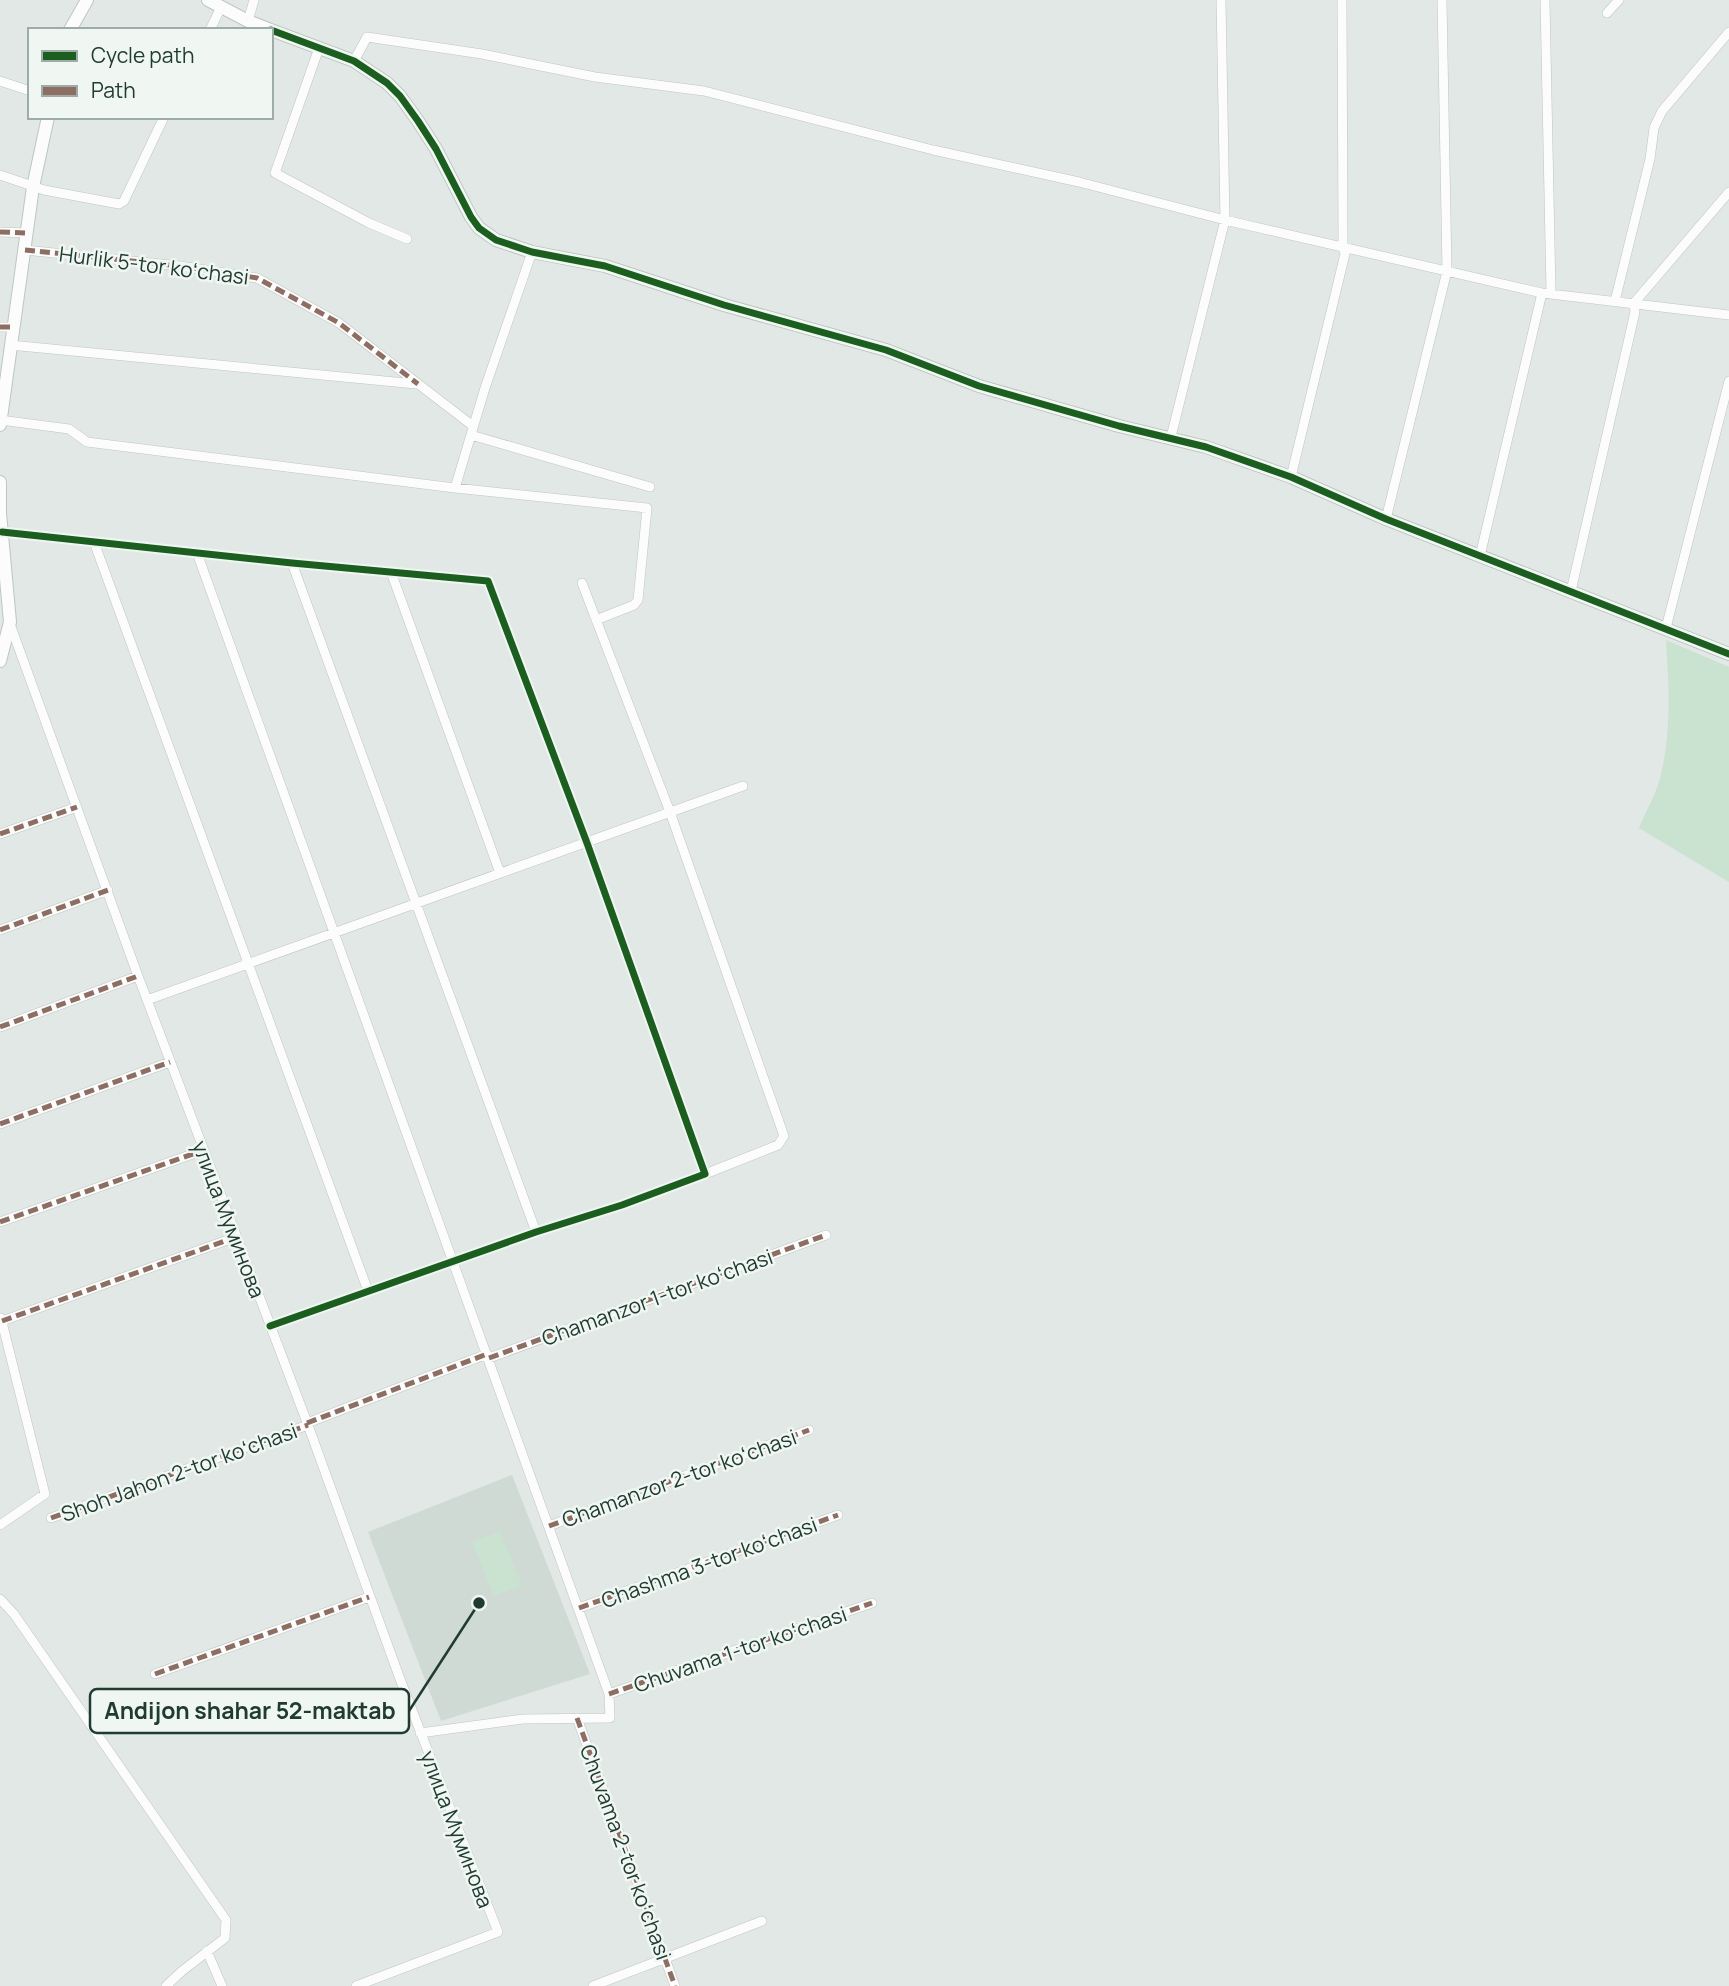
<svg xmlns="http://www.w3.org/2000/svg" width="1729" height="1986" font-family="Manrope,sans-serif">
  <rect width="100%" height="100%" fill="#e2e8e5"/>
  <path fill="#cfdad5" d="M 512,1475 L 590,1674 L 441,1721 L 368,1532 Z"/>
  <path fill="#cae2d0" d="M 1666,640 L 1729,667 L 1729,882 L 1639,828 C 1645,813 1654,798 1659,782 C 1672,735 1669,688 1666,640 Z
    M 500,1531 L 522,1585 L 494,1596 L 472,1542 Z"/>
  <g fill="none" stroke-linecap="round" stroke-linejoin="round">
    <defs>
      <path id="street" d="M 1545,0 L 1551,292
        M 1607,13 L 1619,0
        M 248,21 L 254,0
        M 210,30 L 221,7
        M 319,48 L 275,173 L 369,223 L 407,239
        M 354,61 L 367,37 L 482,54 L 595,77 L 704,91 L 933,150 L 1079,182 L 1225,220 L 1542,293 L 1729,315
        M 0,81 L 30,91
        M 0,175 L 44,190 L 119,204 L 124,201 L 164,117
        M 0,232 L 27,233
        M 25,250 L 180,266 L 257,278 L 339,323 L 473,426
        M 1615,301 L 1650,159 L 1654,128 L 1662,111 L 1729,32
        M 0,327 L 12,327
        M 10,345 L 416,384
        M 0,420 L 69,429 L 87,442 L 455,488 L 647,508 L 638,600 L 634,605 L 596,620
        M 471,435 L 650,487
        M 1171,437 L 1225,220 L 1221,0
        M 1291,477 L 1345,254 L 1343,247 L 1342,0
        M 455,488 L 485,388 L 532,252
        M 1386,519 L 1447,271 L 1442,0
        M 2,532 L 292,563 L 488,581 L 587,843 L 705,1174 L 622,1205 L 536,1232 L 270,1326
        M 94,542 L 368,1291
        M 197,553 L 609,1694 L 610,1718 L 523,1719 L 420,1733
        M 1480,556 L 1542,293
        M 292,563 L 536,1232
        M 391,572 L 500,873
        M 582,583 L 670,812 L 784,1136 L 778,1145 L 705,1174
        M 1571,591 L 1635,312 L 1634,303 L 1729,192
        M 10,624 L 138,976 L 308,1425 L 400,1679 L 498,1932 L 356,1986
        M 1666,628 L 1729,381
        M 0,834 L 77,807
        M 0,930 L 108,890
        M 147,1000 L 743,786
        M 0,1027 L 138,976
        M 0,1124 L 170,1062
        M 0,1222 L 204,1150
        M 2,1321 L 236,1237
        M 489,1358 L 826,1235
        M 307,1423 L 487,1354
        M 51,1518 L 308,1425
        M 0,1525 L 45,1494 L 1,1318
        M 549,1526 L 809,1430
        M 0,1599 L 14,1614 L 226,1920 L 225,1938 L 182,1971 L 166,1986
        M 579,1608 L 838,1515
        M 155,1674 L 369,1597
        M 609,1694 L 872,1603
        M 577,1718 L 675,1986
        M 207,1951 L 222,1986
        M 593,1986 L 762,1921"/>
      <path id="secondary" d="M 208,0 L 248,21 L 271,30
        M 70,30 L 87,0
        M 271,30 L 354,61 L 387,83 L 400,96 L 418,121 L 436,149 L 471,217 L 479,228 L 496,240 L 532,252 L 605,266 L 724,305 L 886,350 L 979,386 L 1119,426 L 1206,447 L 1291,477 L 1386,519 L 1729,654
        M 0,425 L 33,187 L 48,117
        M 0,482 L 0,513 L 10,622 L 0,661"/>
    </defs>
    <use href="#street" stroke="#bfc5c2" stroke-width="10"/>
    <use href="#secondary" stroke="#bec6c2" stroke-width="14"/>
    <use href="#street" stroke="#fbfcfb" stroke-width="9"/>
    <use href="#secondary" stroke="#fbfcfb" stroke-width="12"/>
    <path stroke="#8d6e63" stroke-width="5" stroke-dasharray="10 5" stroke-linecap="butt" d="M 0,232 L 27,233
      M 25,250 L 180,266 L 257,278 L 339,323 L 418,384
      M 0,327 L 12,327
      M 0,834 L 77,807
      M 0,930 L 108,890
      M 0,1027 L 138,976
      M 0,1124 L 170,1062
      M 0,1222 L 204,1150
      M 2,1321 L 236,1237
      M 489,1358 L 826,1235
      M 307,1423 L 487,1354
      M 51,1518 L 308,1425
      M 549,1526 L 809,1430
      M 579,1608 L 838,1515
      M 155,1674 L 369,1597
      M 609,1694 L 872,1603
      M 577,1718 L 675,1986"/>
    <defs>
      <path id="cycleway" d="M 271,30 L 354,61 L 387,83 L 400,96 L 418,121 L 436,149 L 471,217 L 479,228 L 496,240 L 532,252 L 605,266 L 724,305 L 886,350 L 979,386 L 1119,426 L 1206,447 L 1291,477 L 1386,519 L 1729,654
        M 2,532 L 292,563 L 488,581 L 587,843 L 705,1174 L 622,1205 L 536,1232 L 270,1326"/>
    </defs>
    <use href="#cycleway" stroke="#f0f7f3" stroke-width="11"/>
    <use href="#cycleway" stroke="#1b5e20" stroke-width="7"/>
  </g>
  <g text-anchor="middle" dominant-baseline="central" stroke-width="5" stroke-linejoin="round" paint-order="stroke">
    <g font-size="21" fill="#203b32" stroke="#f0f7f3">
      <text transform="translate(154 265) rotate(7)">Hurlik 5-tor koʻchasi</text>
      <text transform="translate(229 1219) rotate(69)">улица Муминова</text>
      <text transform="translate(657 1297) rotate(-20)">Chamanzor 1-tor koʻchasi</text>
      <text transform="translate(179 1472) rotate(-20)">Shoh Jahon 2-tor koʻchasi</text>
      <text transform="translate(679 1478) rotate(-20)">Chamanzor 2-tor koʻchasi</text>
      <text transform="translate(709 1562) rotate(-20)">Chashma 3-tor koʻchasi</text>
      <text transform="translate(740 1649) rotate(-19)">Chuvama 1-tor koʻchasi</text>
      <text transform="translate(457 1829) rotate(69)">улица Муминова</text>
      <text transform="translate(626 1852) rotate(70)">Chuvama 2-tor koʻchasi</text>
    </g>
  </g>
  <path fill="none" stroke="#203b32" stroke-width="2.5" d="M479 1603L409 1711"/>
  <circle fill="#203b32" stroke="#f0f7f3" stroke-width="2.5" cx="479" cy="1603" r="7"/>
  <rect fill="#f0f7f3" stroke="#203b32" stroke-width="2.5" x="90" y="1689" width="319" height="44" rx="7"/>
  <g font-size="23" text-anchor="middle" font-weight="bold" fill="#203b32">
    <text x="250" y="1719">Andijon shahar 52-maktab</text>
  </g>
  <rect x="28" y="28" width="245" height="91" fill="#f0f7f3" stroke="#9daca6" stroke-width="2"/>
  <rect x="42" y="51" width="35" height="10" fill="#1b5e20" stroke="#9daca6" stroke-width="2"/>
  <text x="91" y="63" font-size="21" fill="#203b32">Cycle path</text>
  <rect x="42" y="86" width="35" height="10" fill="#8d6e63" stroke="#9daca6" stroke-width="2"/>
  <text x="91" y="98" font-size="21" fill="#203b32">Path</text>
</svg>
